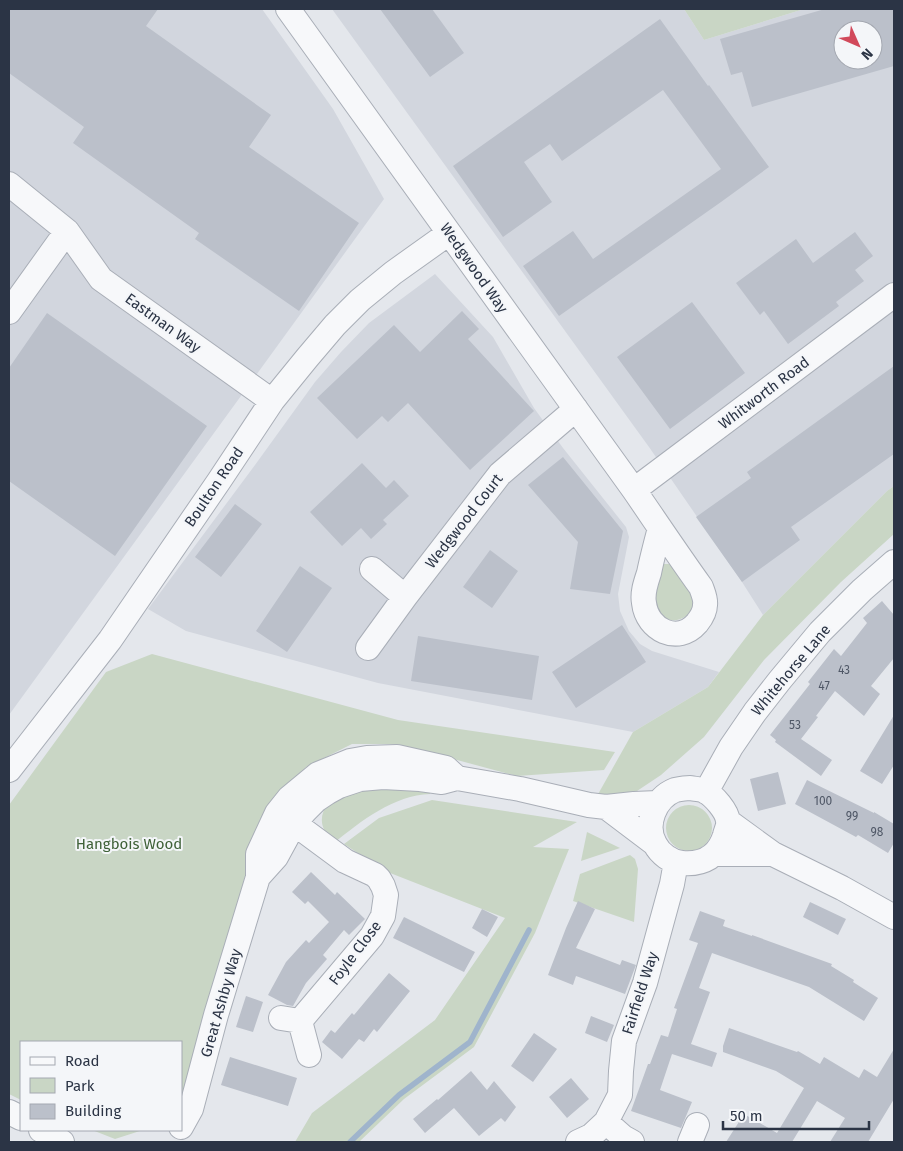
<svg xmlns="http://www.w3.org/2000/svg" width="903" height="1151" font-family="'Fira Sans',sans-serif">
  <rect width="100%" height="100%" fill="#e4e7ec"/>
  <path fill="#d2d6de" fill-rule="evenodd" d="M 9,9 L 262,9 L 333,109 L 384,199 L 9,715 Z
    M 332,9 L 684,9 L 704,40 L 804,9 L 894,9 L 894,486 L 887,491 L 763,615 L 742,582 L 649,447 ZM 843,30 L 873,30 L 873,60 L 843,60 Z
    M 435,274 L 493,337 L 534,408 L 563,448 L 626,527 L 629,537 L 618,594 L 620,611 L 629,631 L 640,644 L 652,651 L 719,672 L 708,687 L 633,732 L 378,683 L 186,631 L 148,609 L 255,465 L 315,382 L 341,352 L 369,323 Z"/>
  <path fill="#c9d6c5" d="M 684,9 L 804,9 L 704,40 Z
    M 894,486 L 894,534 L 841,582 L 764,660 L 704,737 L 661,775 L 637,791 L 597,796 L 633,732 L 708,687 L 763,615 L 887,491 Z
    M 663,564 L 669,564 L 671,566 C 677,574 693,592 693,602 C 693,621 664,628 658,609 C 653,597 658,580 661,567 Z
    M 152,654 L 398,720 L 615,752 L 604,770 L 517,776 L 397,744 L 352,744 L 306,767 L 260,819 L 240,895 L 181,1100 L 181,1042 L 21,1042 L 21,1100 L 9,1094 L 9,805 L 106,672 Z
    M 432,784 L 430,794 C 394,795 361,821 334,843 C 332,840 328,837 326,833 C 315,816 328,802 339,790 Z
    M 432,800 L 577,822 L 533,847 L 569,849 L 535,933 L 474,1047 L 404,1099 L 359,1142 L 295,1142 L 312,1113 L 435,1020 L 505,918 L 385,871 L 344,844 L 379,818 Z
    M666 828a23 23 0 1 1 46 0a23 23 0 1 1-46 0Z
    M 587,832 L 620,848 L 581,861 Z
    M 630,855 L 635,859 L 638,869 L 634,922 L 573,901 L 580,874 Z
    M 92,1130 L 143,1130 L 115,1139 Z"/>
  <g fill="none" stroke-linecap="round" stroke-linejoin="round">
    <path stroke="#9fb4cc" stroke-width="5.5" d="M 350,1142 L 399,1095 L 470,1042 L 529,930"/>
  </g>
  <path fill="#bbc0ca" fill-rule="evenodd" d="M 9,9 L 158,9 L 146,26 L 271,115 L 249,147 L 359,223 L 299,311 L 195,239 L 199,233 L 73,143 L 84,127 L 9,73 Z
    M 380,9 L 432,9 L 464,53 L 430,77 Z
    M 825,9 L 894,9 L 894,66 L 752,107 L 742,72 L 731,75 L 720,39 ZM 843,30 L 873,30 L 873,60 L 843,60 Z
    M 660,19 L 708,86 L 709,85 L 769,167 L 721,202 L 559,316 L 523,266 L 573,231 L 593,259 L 721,169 L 663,90 L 562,161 L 550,144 L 524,162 L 552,202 L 503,237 L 453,166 Z
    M 855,232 L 873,256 L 855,270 L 864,281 L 836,302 L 839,306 L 788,344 L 764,311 L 760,315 L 736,283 L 796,239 L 813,263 Z
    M 692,302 L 745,373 L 670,429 L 617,357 Z
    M 462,311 L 479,329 L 468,339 L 534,411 L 470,470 L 408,403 L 388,422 L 382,416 L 357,439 L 317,398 L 394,325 L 420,352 Z
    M 47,313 L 207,426 L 115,556 L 9,481 L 9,368 Z
    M 894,366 L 894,454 L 791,527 L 800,540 L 742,582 L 696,517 L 751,478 L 747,472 Z
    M 563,457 L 623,531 L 610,594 L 570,589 L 578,542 L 528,485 Z
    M 362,463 L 386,488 L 394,480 L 409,496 L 383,520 L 387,524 L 371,539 L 361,528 L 342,546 L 310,512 Z
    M 235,504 L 262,524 L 221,577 L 195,557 Z
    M 490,550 L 518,571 L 492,608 L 463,587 Z
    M 300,566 L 332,588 L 287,652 L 256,631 Z
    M 882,601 L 894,615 L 894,658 L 871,686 L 880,694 L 864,716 L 835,691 L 816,716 L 818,717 L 801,739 L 832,760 L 821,776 L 775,742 L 776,740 L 770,735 L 810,684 L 808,682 L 834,649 L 841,656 L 867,623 L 863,618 Z
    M 622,625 L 646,662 L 576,708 L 552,672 Z
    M 418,636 L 539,656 L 532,700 L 411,681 Z
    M 894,715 L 894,765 L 882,784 L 860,771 Z
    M 778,772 L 786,804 L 758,811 L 750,779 Z
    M 807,780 L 874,813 L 874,812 L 894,824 L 894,843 L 888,853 L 858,835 L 856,837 L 795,804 Z
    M 311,872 L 335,895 L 337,892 L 365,919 L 349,935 L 344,930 L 323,955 L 327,959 L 306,983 L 293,1006 L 287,1005 L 268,995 L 286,962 L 306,940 L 309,943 L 329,922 L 308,901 L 305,904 L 292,892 Z
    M 578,901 L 595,909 L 576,948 L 620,965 L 622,960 L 636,965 L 625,994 L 576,976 L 573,985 L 548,975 L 566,928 Z
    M 810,902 L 846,919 L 838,935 L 803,917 Z
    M 482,909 L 498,917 L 487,937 L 472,928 Z
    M 700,911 L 725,920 L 723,926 L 752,936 L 752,935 L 832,964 L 831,966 L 854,980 L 853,982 L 878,998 L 864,1021 L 809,987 L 712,953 L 699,988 L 710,992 L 691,1044 L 717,1053 L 712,1067 L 672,1054 L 660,1090 L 692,1102 L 681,1128 L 631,1111 L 648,1064 L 650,1064 L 661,1035 L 668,1037 L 677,1009 L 674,1008 L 698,943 L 689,940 Z
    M 404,917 L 475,952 L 464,972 L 393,938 Z
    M 389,973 L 410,991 L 377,1032 L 374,1029 L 364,1042 L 359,1039 L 342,1059 L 322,1042 L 331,1030 L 335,1033 L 352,1013 L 354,1015 Z
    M 246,996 L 263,1002 L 253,1032 L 236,1027 Z
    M 591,1016 L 614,1025 L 607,1042 L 585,1033 Z
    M 729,1028 L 797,1052 L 798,1051 L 820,1064 L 824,1057 L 859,1078 L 864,1069 L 877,1077 L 894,1049 L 894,1099 L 868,1142 L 830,1142 L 845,1118 L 817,1101 L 792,1142 L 726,1142 L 744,1114 L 777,1133 L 804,1088 L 776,1071 L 723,1052 L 723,1046 Z
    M 534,1033 L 557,1049 L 533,1082 L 511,1066 Z
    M 230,1057 L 297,1078 L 288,1106 L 221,1085 Z
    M 471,1071 L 487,1090 L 494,1081 L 516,1107 L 505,1122 L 501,1118 L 479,1136 L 454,1108 L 425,1133 L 413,1119 L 437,1099 L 438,1100 Z
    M 571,1078 L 589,1099 L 567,1118 L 549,1097 Z"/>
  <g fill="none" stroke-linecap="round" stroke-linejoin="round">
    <defs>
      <path id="minor" d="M 288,9 L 634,490 C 656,522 678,555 701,587 C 703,593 706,599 705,605 C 705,611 701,618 697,623 C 678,645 647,630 644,603 C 642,593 646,582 649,573 C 652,558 656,543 660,528
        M 9,184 L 67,231 L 101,279 L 272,401
        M 9,312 L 67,231
        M 634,490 L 894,295
        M 372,569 L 405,597
        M 368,648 L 405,597 L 500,474 L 576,409
        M 9,770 L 110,640 L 219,481 L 272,401 L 307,358 L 335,325 L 360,300 L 393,273 L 449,233
        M 690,788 C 695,789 701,789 705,791 C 714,796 727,811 728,821 C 729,825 726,831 725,835 C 719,856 703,865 682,863 C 671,862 660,854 655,844 C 644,825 655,798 675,790 C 680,789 686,788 690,788 Z
        M 706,792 L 731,747 L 755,712 L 780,680 L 820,632 L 862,590 L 894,562
        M 606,807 L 655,844
        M 281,815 L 299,827 L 345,861 L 375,875 L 379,879 L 383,886 L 386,895 L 383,916 L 372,936 L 300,1021 L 309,1055
        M 729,822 L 773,854 L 842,888 L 894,917
        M 715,854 L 773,854
        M 258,877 L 276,857 L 294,824 L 305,811 L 316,800 L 328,792 L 339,786 L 360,779 L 383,777 L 420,779 L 442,782 L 457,778 L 520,789 L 589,805 L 606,807 L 634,804 L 658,803
        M 281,1018 L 300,1021
        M 9,1112 L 21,1118
        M 606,1122 L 623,1137 L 632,1142
        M 181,1127 L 191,1109 L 216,1015 L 258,877 L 258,854 L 277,813 L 289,798 L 318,774 L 350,761 L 367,758 L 397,757 L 446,768 L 457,778
        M 41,1130 L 62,1142
        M 578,1142 L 591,1136 L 606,1122 L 620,1095 L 621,1071 L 624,1041 L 645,983 L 672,884 L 676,862
        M 690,1142 L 697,1125"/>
    </defs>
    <use href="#minor" stroke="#a9aeb7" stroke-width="26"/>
    <use href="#minor" stroke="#f7f8fa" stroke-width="24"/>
  </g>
  <g text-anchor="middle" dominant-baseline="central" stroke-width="4" stroke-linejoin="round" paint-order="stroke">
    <g font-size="12" fill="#4f5766">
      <text x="844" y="670">43</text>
      <text x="824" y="686">47</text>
      <text x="795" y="725">53</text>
      <text x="823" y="801">100</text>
      <text x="852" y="816">99</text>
      <text x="877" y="832">98</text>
    </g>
    <g font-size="15" fill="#2b3445" stroke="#f4f6f9">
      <text transform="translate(474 268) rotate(55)">Wedgwood Way</text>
      <text transform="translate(163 323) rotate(36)">Eastman Way</text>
      <text transform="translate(764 393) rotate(-37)">Whitworth Road</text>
      <text transform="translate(214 487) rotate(-56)">Boulton Road</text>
      <text transform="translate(464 521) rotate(-52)">Wedgwood Court</text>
      <text transform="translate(791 670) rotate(-50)">Whitehorse Lane</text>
      <text transform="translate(355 953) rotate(-53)">Foyle Close</text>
      <text transform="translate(640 993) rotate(-72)">Fairfield Way</text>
      <text transform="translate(221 1003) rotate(-74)">Great Ashby Way</text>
    </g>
    <g font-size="15" fill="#3f6138" stroke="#f4f6f9">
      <text x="129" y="844">Hangbois Wood</text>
    </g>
  </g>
  <rect width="903" height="1151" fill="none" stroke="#2b3445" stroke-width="20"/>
  <rect x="20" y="1041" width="162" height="90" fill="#f4f6f9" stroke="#a4a8b1"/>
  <rect x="30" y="1057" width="25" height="8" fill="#f7f8fa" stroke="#a4a8b1"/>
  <text x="65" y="1066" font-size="15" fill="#2b3445">Road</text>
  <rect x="30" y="1078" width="25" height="15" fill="#c9d6c5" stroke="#a4a8b1"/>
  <text x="65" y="1091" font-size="15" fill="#2b3445">Park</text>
  <rect x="30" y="1104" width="25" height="15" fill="#bbc0ca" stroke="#a4a8b1"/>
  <text x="65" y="1116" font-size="15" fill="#2b3445">Building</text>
  <g transform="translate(858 45) rotate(135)"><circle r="24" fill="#f4f6f9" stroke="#a4a8b1"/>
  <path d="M0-4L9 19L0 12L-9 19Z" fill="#d1495b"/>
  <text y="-8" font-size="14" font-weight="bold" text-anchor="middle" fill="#2b3445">N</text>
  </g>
  <path d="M723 1121v8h146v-8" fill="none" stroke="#2b3445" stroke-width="2.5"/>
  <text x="730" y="1121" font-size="15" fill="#2b3445" stroke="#f4f6f9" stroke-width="4" paint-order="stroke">50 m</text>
</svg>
